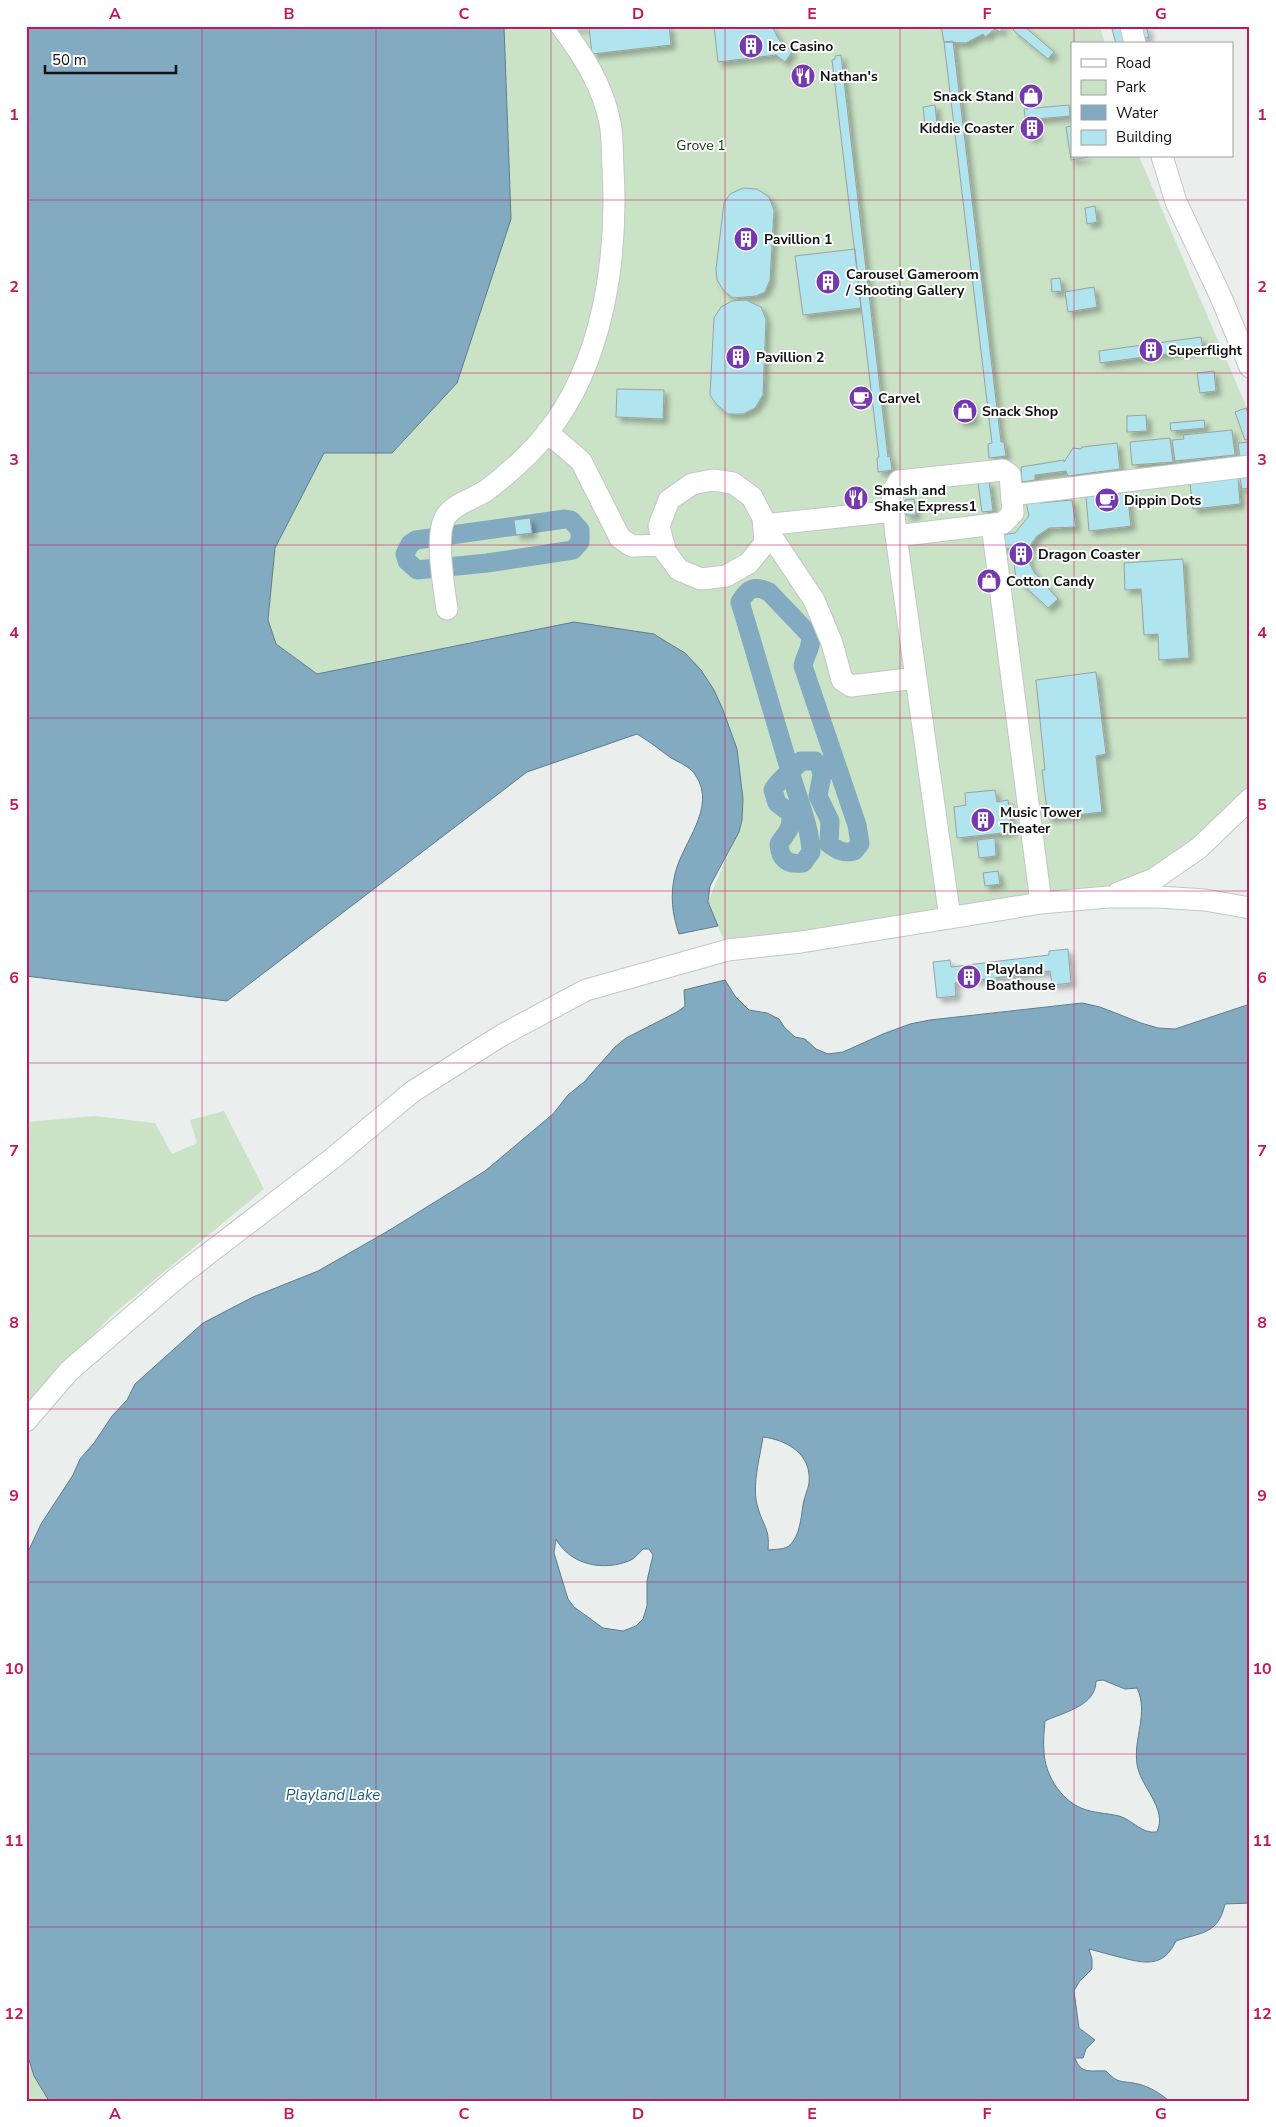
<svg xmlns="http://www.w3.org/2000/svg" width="1276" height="2127" font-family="'Nunito Sans',sans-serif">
  <defs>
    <filter id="shadow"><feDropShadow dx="4.5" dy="4.5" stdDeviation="2.5" flood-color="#0004"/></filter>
  </defs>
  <rect width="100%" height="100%" fill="#eaefee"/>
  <path fill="#cae2c6" d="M 504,26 L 1100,26 L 1105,44 L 1072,44 L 1072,156 L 1139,156 L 1250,415 L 1250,787 L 1238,808 L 1154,879 L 728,950 L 708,902 L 727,856 L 739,832 L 701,670 L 665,641 L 654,634 L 574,622 L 317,674 L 276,644 L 268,620 L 275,548 L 324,453 L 392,452 L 511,219 Z
    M 224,1111 L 264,1189 L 111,1316 L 64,1366 L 26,1410 L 26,1122 L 95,1116 L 155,1123 L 172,1154 L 197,1143 L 190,1120 Z
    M 26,2060 L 44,2094 L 50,2101 L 26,2101 Z"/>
  <path fill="#82aac1" stroke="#607c8c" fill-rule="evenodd" d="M 26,26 L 504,26 L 511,219 L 457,383 L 392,453 L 324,453 L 275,548 L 268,620 L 276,644 L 317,674 L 574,622 L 654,634 L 665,641 L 685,653 L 701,670 L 714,690 L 723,710 L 737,749 L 743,799 L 742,820 L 739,832 L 710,886 L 708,902 L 718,926 L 679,934 C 672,914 670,895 675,874 C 682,843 717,808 696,776 C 691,767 680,763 671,758 C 660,750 649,741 637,734 L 527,772 L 227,1001 L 26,976 Z
    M 725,980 L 735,996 L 749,1010 L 767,1013 L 779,1019 L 785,1028 L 795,1037 L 805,1039 L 816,1049 L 828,1054 L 843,1052 L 883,1034 L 910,1024 L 930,1020 L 1082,1003 L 1100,1007 L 1141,1023 L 1158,1028 L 1175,1029 L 1250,1004 L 1250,1903 L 1225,1904 C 1218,1935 1201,1932 1176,1941 C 1163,1969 1143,1963 1119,1957 C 1109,1954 1099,1952 1089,1949 L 1092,1959 L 1092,1969 L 1079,1982 L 1074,1991 L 1079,2028 L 1095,2040 L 1086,2049 L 1083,2058 L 1075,2058 C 1081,2075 1091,2070 1106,2071 C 1119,2085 1122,2080 1138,2084 C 1150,2087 1160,2093 1169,2101 L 49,2101 L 34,2076 L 26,2051 L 26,1556 L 41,1524 L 73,1475 L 80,1459 L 94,1443 L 112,1416 L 127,1400 L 135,1384 L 203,1323 L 253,1297 L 318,1271 L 388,1231 L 485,1171 L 553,1114 L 568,1095 L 584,1082 L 615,1047 L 626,1038 L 677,1012 L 685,1006 L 684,990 ZM 763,1437 C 787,1440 812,1454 809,1483 C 808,1490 804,1497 803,1505 C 801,1518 800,1535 790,1545 C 785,1550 775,1549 768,1550 C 770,1528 763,1526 758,1508 C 751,1487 760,1458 763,1437 ZM 556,1539 C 570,1565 604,1572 631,1560 C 635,1558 639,1553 643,1549 L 649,1549 L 653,1555 L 647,1581 L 647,1606 L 643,1619 L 636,1626 L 623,1631 L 603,1628 L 574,1607 L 568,1599 L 554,1553 ZM 1103,1680 L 1125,1689 L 1137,1688 C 1149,1713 1133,1739 1137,1764 C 1140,1787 1168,1808 1157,1832 C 1141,1834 1133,1820 1119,1816 C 1106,1813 1093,1813 1081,1808 C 1060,1799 1045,1774 1044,1752 C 1043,1742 1044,1731 1045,1721 C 1064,1712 1096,1706 1096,1681 Z"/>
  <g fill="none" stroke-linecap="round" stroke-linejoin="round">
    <path stroke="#82aac1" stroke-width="19" d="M 565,519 L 571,520 L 580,530 L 580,542 L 573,550 L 487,563 L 417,570 L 407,561 L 405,554 L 410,544 L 416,540 Z
      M 857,825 L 860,844 L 854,851 C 844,854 837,850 829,844 L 830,821 L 818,796 L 822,775 L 820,767 L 815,761 L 801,761 C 792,772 780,777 773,790 L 777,803 L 790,813 C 793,829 787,831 779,844 C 780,859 787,865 803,863 L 811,852 C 810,825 797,797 790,771 C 773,714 757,658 740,602 C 748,588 755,585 769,592 L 810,635 C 813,647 805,654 803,666 L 857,825"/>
  </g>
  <path fill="#b0e4ee" stroke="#9ca1a2" filter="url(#shadow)" d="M 570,26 L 669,26 L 671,45 L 592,54 L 589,27 L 570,29 Z
    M 714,26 L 772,26 L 779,40 L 792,52 L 785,62 L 776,55 L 718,62 Z
    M 941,26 L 1004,26 L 1000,32 L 995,29 L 985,37 L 983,34 L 966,43 L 944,42 Z
    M 1016,26 L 1024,26 L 1054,52 L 1048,59 L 1013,30 Z
    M 1138,26 L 1146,26 L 1149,37 L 1140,39 Z
    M 1121,27 L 1125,43 L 1116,44 L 1112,29 Z
    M 953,41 L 1001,442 L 1004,442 L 1006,456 L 989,458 L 988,444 L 992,443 L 944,42 Z
    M 841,55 L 888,457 L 890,456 L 892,470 L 878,472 L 877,458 L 879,457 L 832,60 L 835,59 L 835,56 Z
    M 935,105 L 937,124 L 925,125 L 923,107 Z
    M 1069,105 L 1070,116 L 1036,119 L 1037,137 L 1028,138 L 1024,109 Z
    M 1072,126 L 1072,156 L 1088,157 L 1071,160 L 1066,127 Z
    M 743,188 L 757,189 L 769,197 L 774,210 L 770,280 L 765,292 L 756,296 L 733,298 L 724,291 L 717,280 L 716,269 L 724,203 L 730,194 Z
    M 1095,206 L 1097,222 L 1087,224 L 1085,208 Z
    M 855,249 L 861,308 L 803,315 L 795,256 Z
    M 1060,278 L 1062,291 L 1052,292 L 1051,279 Z
    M 1094,287 L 1097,307 L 1068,312 L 1065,292 Z
    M 746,300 L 761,307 L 766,319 L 763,395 L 755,408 L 743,414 L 728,414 L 717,405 L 710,395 L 714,318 L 721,307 L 732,301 Z
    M 1201,337 L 1203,349 L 1100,363 L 1099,351 Z
    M 1214,371 L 1216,391 L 1200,393 L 1197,373 Z
    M 617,389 L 664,390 L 663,419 L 616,417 Z
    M 971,400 L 974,420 L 959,422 L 956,402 Z
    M 1246,408 L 1250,419 L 1250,438 L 1245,440 L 1235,412 Z
    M 1146,415 L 1147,431 L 1127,432 L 1127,416 Z
    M 1204,420 L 1205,428 L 1171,431 L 1170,423 Z
    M 1232,430 L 1235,455 L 1175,461 L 1172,440 L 1184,439 L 1183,435 Z
    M 1170,438 L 1173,462 L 1132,465 L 1130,442 Z
    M 1250,442 L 1250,456 L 1240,457 L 1238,443 Z
    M 1117,443 L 1120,469 L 1068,476 L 1066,471 L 1035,475 L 1035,480 L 1022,482 L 1021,467 L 1064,460 L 1064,462 L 1073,448 L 1081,449 L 1082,447 Z
    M 1250,477 L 1250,488 L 1242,489 L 1240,478 Z
    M 1238,478 L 1240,504 L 1193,509 L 1190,483 Z
    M 989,481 L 993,511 L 982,512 L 978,483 Z
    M 1127,492 L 1131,526 L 1089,531 L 1086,497 Z
    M 914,499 L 916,515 L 906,515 L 905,500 Z
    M 1072,500 L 1076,527 L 1049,528 L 1037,536 L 1030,546 L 1028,560 L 1034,572 L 1058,599 L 1048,608 L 1016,578 L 1012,548 L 1002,549 L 1001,535 L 1015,533 L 1029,516 L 1026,502 L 1040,501 L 1040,503 Z
    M 530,518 L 532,533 L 516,535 L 514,520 Z
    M 1183,559 L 1189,658 L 1159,660 L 1158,634 L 1144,635 L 1141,589 L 1125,590 L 1124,563 Z
    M 1096,672 L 1106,754 L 1096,756 L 1102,812 L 1048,818 L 1042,770 L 1045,770 L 1036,680 Z
    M 995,790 L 997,802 L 1008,800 L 1012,832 L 957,838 L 954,807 L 966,805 L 965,793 Z
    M 995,838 L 996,856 L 979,858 L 977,840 Z
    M 998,871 L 1000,884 L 985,886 L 983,873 Z
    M 1068,949 L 1071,983 L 1052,985 L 1050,971 L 955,983 L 956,996 L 937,998 L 933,962 L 950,960 L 951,967 L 1049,955 L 1049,951 Z"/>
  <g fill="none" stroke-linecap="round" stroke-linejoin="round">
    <defs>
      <path id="minor" d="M 1131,26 L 1135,44
        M 1162,156 L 1176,202 L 1220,295 L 1250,367
        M 547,432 L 581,461 L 620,538 L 632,546 L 664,545
        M 1003,470 L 1010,475 L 1013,513 L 1003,523 L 896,536 L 892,492 L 899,481 Z
        M 713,480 L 733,483 L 752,497 L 763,518 L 765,543 L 749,563 L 726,576 L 701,579 L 679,570 L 665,551 L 659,526 L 669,500 L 692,484 Z
        M 1012,495 L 1250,466
        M 894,511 L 764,525 L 814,600 L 832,643 L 842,680 L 851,686 L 916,678
        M 992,525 L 1041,903
        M 896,536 L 950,918
        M 447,609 C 444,587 434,534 446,516 C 455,503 474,499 487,490 C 509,473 530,455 547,433 C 604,362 618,256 613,168 C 612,153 613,137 610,123 C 603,86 583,55 561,26
        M 1118,893 L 1154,879 L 1199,848 L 1250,799
        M 26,1421 L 69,1371 L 178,1277 L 333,1158 L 412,1092 L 502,1035 L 586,990 L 728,950 L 801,942 L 1041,903 L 1108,897 L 1158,897 L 1205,900 L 1250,908"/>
    </defs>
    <use href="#minor" stroke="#c2c7c6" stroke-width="23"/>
    <use href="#minor" stroke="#fff" stroke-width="21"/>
  </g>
  <path fill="none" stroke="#c2185b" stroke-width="1" stroke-opacity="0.55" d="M 202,26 L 202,2101M 376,26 L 376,2101M 551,26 L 551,2101M 725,26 L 725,2101M 900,26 L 900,2101M 1074,26 L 1074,44M 1074,156 L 1074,2101M 26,200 L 1250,200M 26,373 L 1250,373M 26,545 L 1250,545M 26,718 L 1250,718M 26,891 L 1250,891M 26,1063 L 1250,1063M 26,1236 L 1250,1236M 26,1409 L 1250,1409M 26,1582 L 1250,1582M 26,1754 L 1250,1754M 26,1927 L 1250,1927"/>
  <defs>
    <symbol id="building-disc" viewBox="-11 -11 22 22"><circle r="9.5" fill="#7538ae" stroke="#fff"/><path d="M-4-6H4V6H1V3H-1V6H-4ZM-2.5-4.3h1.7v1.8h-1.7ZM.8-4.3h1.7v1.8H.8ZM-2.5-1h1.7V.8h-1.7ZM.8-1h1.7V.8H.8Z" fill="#fff"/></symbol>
    <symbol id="restaurant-disc" viewBox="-11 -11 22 22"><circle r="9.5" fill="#7538ae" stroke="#fff"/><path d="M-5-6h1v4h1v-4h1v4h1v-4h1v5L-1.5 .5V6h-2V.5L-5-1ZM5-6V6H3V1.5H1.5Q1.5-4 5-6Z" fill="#fff"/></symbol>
    <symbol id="shop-disc" viewBox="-11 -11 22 22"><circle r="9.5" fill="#7538ae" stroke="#fff"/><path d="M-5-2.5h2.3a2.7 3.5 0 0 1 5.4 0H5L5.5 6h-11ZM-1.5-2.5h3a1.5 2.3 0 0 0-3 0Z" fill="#fff"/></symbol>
    <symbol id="cafe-disc" viewBox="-11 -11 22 22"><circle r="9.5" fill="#7538ae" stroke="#fff"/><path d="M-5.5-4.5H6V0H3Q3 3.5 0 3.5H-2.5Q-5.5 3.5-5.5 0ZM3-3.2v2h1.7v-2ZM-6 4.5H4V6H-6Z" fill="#fff"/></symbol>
  </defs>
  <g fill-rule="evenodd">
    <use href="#building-disc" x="737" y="32" width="28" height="28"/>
    <use href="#restaurant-disc" x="789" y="62" width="28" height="28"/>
    <use href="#shop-disc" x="1017" y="82" width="28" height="28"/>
    <use href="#building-disc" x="1018" y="114" width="28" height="28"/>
    <use href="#building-disc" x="732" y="225" width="28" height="28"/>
    <use href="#building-disc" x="814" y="268" width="28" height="28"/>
    <use href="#building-disc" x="1137" y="336" width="28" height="28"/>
    <use href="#building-disc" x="724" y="343" width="28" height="28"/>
    <use href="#cafe-disc" x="847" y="384" width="28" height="28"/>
    <use href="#shop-disc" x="951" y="397" width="28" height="28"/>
    <use href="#restaurant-disc" x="842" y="484" width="28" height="28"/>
    <use href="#cafe-disc" x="1093" y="486" width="28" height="28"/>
    <use href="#building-disc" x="1007" y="540" width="28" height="28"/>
    <use href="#shop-disc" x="975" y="567" width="28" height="28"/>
    <use href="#building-disc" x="969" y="806" width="28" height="28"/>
    <use href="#building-disc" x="955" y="963" width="28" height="28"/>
  </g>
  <g text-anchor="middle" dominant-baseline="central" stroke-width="4" stroke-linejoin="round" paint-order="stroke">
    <g font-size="14" font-weight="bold" fill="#101111" stroke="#fff" text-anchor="start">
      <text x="768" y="46">Ice Casino</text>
      <text x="820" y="76">Nathan's</text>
      <text x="1014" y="96" text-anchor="end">Snack Stand</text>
      <text x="1014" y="128" text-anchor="end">Kiddie Coaster</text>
      <text x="764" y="239">Pavillion 1</text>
      <text x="846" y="274">Carousel Gameroom<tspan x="846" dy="16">/ Shooting Gallery</tspan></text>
      <text x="1168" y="350">Superflight</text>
      <text x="756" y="357">Pavillion 2</text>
      <text x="878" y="398">Carvel</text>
      <text x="982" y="411">Snack Shop</text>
      <text x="874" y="490">Smash and<tspan x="874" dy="16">Shake Express1</tspan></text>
      <text x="1124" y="500">Dippin Dots</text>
      <text x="1038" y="554">Dragon Coaster</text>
      <text x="1006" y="581">Cotton Candy</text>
      <text x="1000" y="812">Music Tower<tspan x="1000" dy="16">Theater</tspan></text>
      <text x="986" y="969">Playland<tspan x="986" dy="16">Boathouse</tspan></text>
    </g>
    <g font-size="14" fill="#0c3305" stroke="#fff">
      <text x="701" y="145">Grove 1</text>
    </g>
    <g font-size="15" font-style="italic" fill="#155c7c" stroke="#fff">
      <text x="333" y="1795">Playland Lake</text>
    </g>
  </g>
  <rect width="1276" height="2127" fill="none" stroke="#ffffff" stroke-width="55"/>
  <rect x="1071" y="42" width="162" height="115" fill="#ffffff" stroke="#9fa0a0"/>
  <rect x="1081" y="59" width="25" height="8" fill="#ffffff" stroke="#9fa0a0"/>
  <text x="1116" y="68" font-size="15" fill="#101111">Road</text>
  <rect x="1081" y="80" width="25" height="15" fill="#cae2c6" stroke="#9fa0a0"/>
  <text x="1116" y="92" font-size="15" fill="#101111">Park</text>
  <rect x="1081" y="105" width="25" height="15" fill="#82aac1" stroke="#9fa0a0"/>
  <text x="1116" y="118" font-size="15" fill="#101111">Water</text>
  <rect x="1081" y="130" width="25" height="15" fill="#b0e4ee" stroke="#9fa0a0"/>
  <text x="1116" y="142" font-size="15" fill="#101111">Building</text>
  <path d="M45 65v8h131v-8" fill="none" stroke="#101111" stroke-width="2.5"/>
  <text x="52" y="65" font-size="15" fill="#101111" stroke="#ffffff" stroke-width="4" paint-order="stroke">50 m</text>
  <rect x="28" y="28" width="1220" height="2072" fill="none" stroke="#c2185b" stroke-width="2"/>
  <g font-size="16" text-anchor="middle" font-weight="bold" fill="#c2185b">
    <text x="115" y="19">A</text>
    <text x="289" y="19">B</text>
    <text x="464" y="19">C</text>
    <text x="638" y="19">D</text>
    <text x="812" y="19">E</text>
    <text x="987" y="19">F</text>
    <text x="1161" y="19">G</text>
    <text x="14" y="120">1</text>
    <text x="1262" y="120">1</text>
    <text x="14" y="292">2</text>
    <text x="1262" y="292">2</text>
    <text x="14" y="465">3</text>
    <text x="1262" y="465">3</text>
    <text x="14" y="638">4</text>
    <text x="1262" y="638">4</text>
    <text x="14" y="810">5</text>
    <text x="1262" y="810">5</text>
    <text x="14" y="983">6</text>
    <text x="1262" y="983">6</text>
    <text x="14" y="1156">7</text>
    <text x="1262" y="1156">7</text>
    <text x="14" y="1328">8</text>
    <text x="1262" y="1328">8</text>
    <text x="14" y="1501">9</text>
    <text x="1262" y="1501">9</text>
    <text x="14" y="1674">10</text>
    <text x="1262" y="1674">10</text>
    <text x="14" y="1846">11</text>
    <text x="1262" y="1846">11</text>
    <text x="14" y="2019">12</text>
    <text x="1262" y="2019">12</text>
    <text x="115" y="2119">A</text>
    <text x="289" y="2119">B</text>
    <text x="464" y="2119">C</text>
    <text x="638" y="2119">D</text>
    <text x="812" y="2119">E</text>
    <text x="987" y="2119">F</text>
    <text x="1161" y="2119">G</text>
  </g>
</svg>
